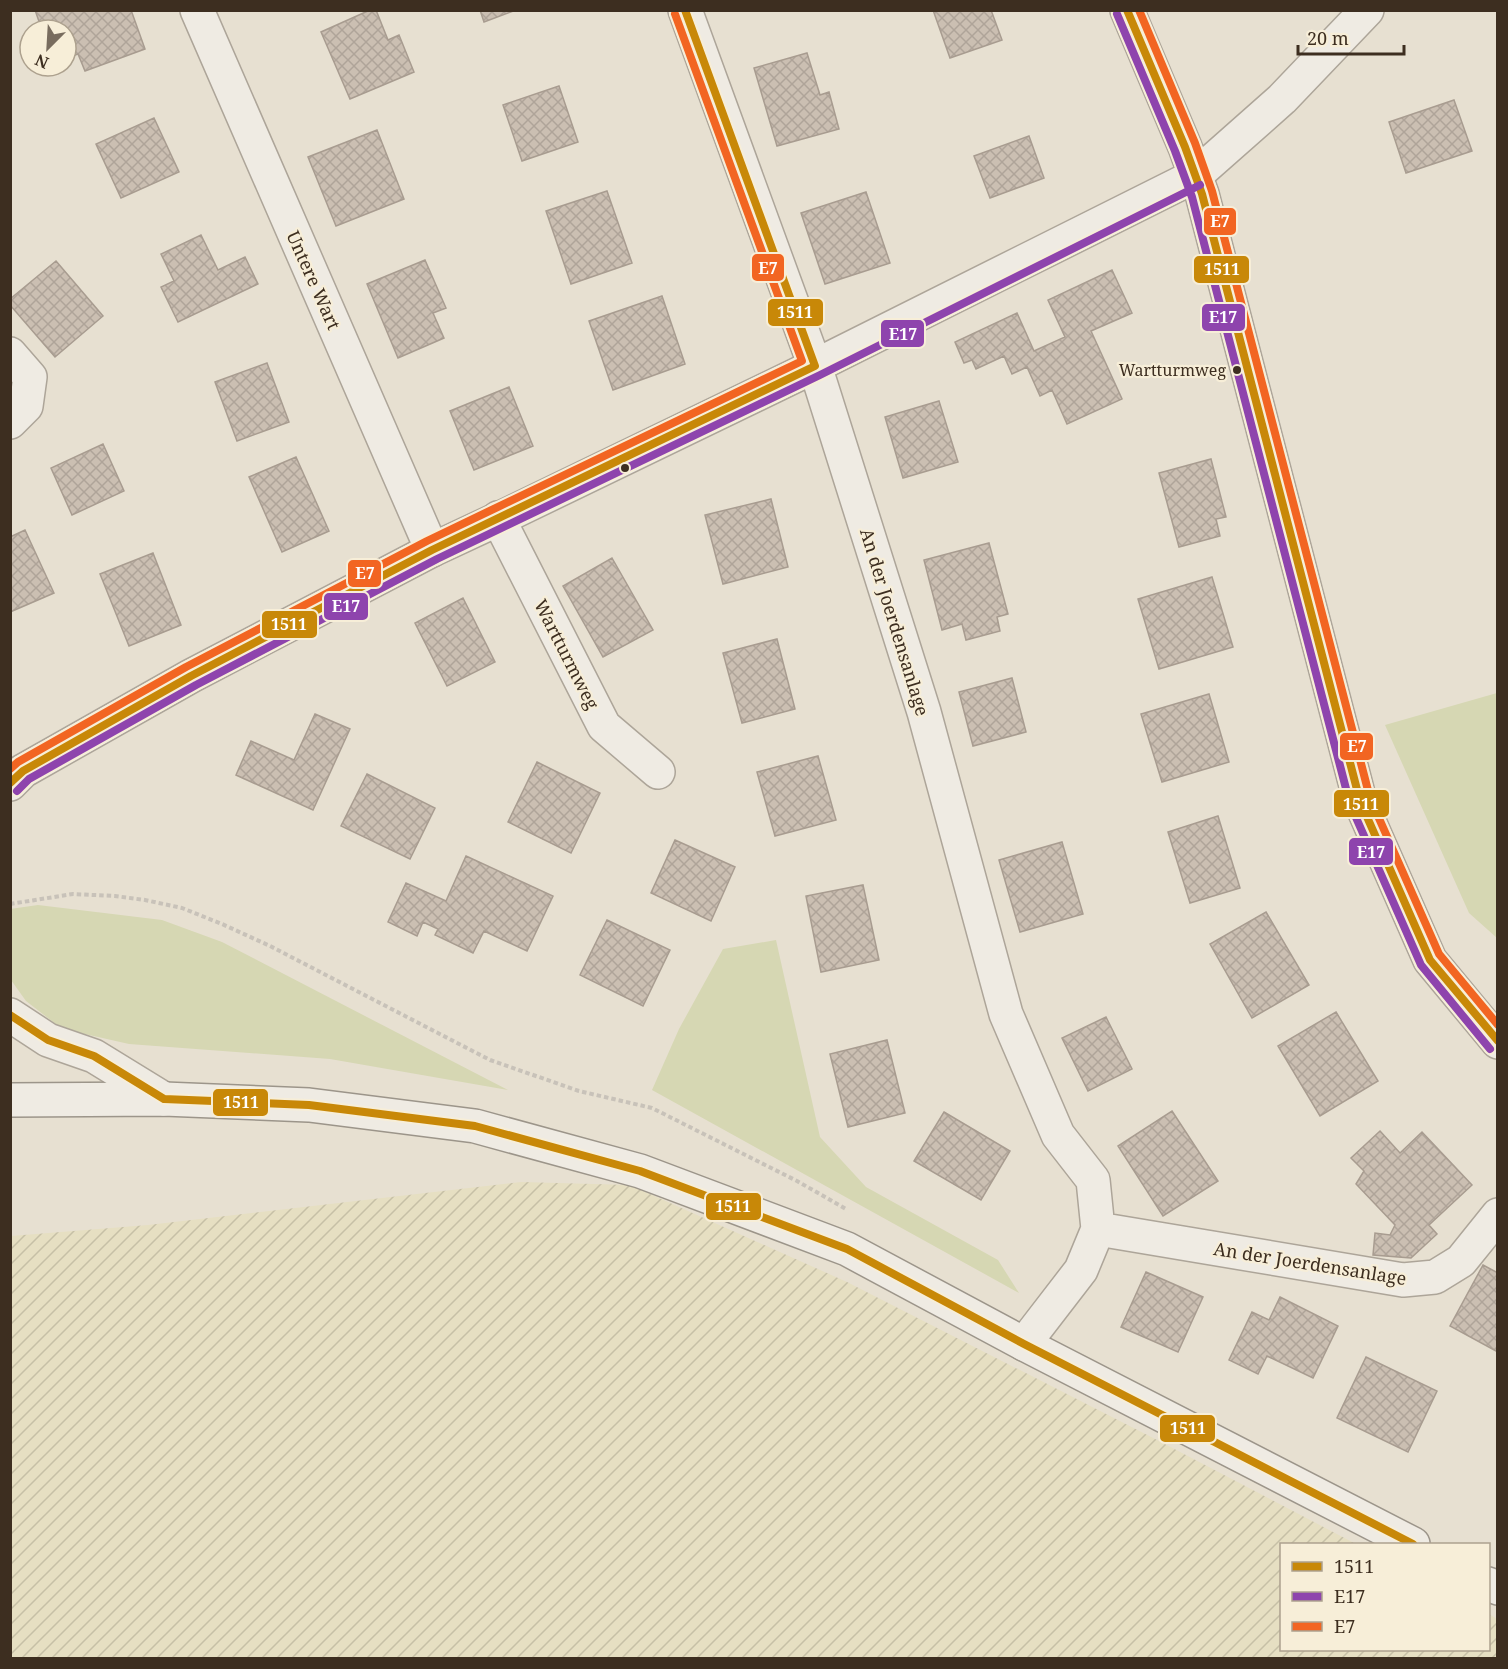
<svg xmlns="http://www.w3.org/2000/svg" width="1508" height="1669" font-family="'Noto Serif',serif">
  <defs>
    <pattern id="farmland-furrows" width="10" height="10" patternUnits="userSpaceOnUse" patternTransform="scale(1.5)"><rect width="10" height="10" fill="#e6dfc2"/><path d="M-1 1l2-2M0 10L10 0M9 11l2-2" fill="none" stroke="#c6c0a6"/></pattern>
    <pattern id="building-cross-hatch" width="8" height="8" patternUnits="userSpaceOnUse" patternTransform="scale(1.5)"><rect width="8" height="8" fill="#cbbfb2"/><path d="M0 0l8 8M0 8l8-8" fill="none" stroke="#afa499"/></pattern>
  </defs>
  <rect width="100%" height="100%" fill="#e7e0d1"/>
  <path fill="url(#farmland-furrows)" d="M 521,1182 L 630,1185 L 847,1282 L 1161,1442 L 1356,1544 L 1282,1544 L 1282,1650 L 1488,1650 L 1489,1614 L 1497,1619 L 1497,1658 L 11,1658 L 11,1236 L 148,1225 Z"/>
  <path fill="#d6d7b3" d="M 1497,693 L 1498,693 L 1497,938 L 1469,913 L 1385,725 Z
    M 38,905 L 162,920 L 222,942 L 508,1090 L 330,1059 L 129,1044 L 76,1032 L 57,1025 L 26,1001 L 11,980 L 10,909 Z
    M 776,940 L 820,1137 L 866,1187 L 998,1260 L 1019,1293 L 652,1090 L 679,1029 L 723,949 Z"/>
  <path fill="url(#building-cross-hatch)" stroke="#a89c90" stroke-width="1.5" d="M 35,10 L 131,10 L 145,49 L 85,71 L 78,54 L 66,58 L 66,30 L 42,30 Z
    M 370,10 L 376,10 L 388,40 L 399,35 L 414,72 L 350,99 L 321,32 Z
    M 480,10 L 516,10 L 484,22 Z
    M 933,10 L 991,10 L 1002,40 L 950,58 Z
    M 807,53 L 820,95 L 829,92 L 839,129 L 777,146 L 754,68 Z
    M 559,86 L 578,142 L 522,161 L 503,105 Z
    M 1454,100 L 1472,151 L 1406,173 L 1389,122 Z
    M 154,118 L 179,172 L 121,198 L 96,144 Z
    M 377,130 L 404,199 L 336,226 L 308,157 Z
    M 1029,136 L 1044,178 L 990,198 L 974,156 Z
    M 607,191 L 632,263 L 571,284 L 546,211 Z
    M 866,192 L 890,263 L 825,284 L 801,213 Z
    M 201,235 L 218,270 L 245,257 L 258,284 L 178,322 L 161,287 L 174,281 L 161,254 Z
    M 425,260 L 446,308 L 433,313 L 444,338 L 398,358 L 367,284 Z
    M 56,261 L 103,316 L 55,357 L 10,305 L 10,299 Z
    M 1112,270 L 1132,313 L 1091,331 L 1122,399 L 1067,424 L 1052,390 L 1040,396 L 1027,367 L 1012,374 L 1004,356 L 976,369 L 972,360 L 964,363 L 955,342 L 1017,313 L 1034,351 L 1065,337 L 1048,300 Z
    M 662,296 L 685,364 L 613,390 L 589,321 Z
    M 267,363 L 289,422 L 237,441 L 215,382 Z
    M 509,387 L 533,446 L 474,470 L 450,411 Z
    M 939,401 L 958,462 L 903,478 L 885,417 Z
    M 103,444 L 124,491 L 72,515 L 51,468 Z
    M 296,457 L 329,531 L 282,552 L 249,477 Z
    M 1211,459 L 1226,517 L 1216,519 L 1220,536 L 1179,547 L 1159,473 Z
    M 771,499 L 788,567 L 723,584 L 705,515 Z
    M 25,530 L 54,593 L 10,612 L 10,537 Z
    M 989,543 L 1008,614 L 997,617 L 1000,631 L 966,640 L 962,624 L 942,630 L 924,560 Z
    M 153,553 L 181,625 L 129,646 L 100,574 Z
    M 612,558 L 653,630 L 603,657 L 563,586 Z
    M 1212,577 L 1233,647 L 1159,669 L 1138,599 Z
    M 463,598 L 495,662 L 447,686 L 415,623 Z
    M 777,639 L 795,709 L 742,723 L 723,653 Z
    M 1012,678 L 1026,732 L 973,746 L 959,692 Z
    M 1209,694 L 1229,762 L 1162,782 L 1141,714 Z
    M 315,714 L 350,729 L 313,810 L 236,775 L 251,741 L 294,760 Z
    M 818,756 L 836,820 L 775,836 L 757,772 Z
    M 537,762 L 600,793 L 571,853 L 508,822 Z
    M 367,774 L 435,808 L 410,859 L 341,826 Z
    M 1218,816 L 1240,888 L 1190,903 L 1168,832 Z
    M 675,840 L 735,867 L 711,921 L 651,893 Z
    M 1062,842 L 1083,914 L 1020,932 L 999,860 Z
    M 466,856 L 553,896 L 527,951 L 484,931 L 473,953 L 435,935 L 438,929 L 423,922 L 417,936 L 388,922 L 406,883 L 446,901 Z
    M 863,885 L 879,960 L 821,972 L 806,896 Z
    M 1266,912 L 1309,985 L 1252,1018 L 1210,944 Z
    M 607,920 L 670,950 L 643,1006 L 580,975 Z
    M 1336,1012 L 1378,1081 L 1320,1116 L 1278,1046 Z
    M 1106,1017 L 1132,1069 L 1088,1091 L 1062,1038 Z
    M 887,1040 L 905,1113 L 848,1127 L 830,1054 Z
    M 1172,1111 L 1218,1181 L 1163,1216 L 1118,1146 Z
    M 944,1112 L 1010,1151 L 981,1200 L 914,1161 Z
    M 1380,1131 L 1400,1153 L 1422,1132 L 1472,1185 L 1429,1225 L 1437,1234 L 1411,1258 L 1373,1255 L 1375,1233 L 1390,1235 L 1395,1225 L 1356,1184 L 1364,1171 L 1351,1158 Z
    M 1483,1265 L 1498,1273 L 1498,1348 L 1496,1351 L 1450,1326 Z
    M 1146,1272 L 1203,1297 L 1178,1352 L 1121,1327 Z
    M 1280,1297 L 1338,1326 L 1313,1378 L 1267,1356 L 1258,1374 L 1229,1360 L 1252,1312 L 1269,1320 Z
    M 1366,1357 L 1437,1391 L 1408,1452 L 1337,1418 Z"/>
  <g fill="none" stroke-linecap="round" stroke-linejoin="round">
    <defs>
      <path id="minor" d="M 197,10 L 432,550
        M 685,10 L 815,366 L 924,712 L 1006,1014 L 1058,1135 L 1093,1180 L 1098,1229 L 1081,1270 L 1024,1344
        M 1127,10 L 1185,147 L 1202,194 L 1360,801 L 1430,960 L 1498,1042
        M 10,354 L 30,377 L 26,406 L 10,422
        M 498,518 L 604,726 L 658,772
        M 1098,1229 L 1403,1280 L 1435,1277 L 1461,1261 L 1498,1215"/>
      <path id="tertiary" d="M 10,784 L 23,771 L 191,676 L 432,550 L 509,514 L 815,366 L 1195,176 L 1282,99 L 1367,10
        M 10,1015 L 48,1040 L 94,1056 L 164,1099"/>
      <path id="secondary" d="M 10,1100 L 164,1099 L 309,1105 L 475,1126 L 640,1171 L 847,1249 L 1024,1344 L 1413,1544
        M 1488,1584 L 1498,1588"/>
    </defs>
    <use href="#minor" stroke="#ada599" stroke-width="36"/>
    <use href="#tertiary" stroke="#ada599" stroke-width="36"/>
    <use href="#secondary" stroke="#9c958a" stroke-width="36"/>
    <path stroke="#c8c2b9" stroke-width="4" stroke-dasharray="4.5 3" stroke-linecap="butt" d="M 10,904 L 73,894 L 115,896 L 145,900 L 182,908 L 222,924 L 270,946 L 490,1060 L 579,1091 L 652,1108 L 797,1181 L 846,1209"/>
    <use href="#minor" stroke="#efebe3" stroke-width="33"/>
    <use href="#tertiary" stroke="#efebe3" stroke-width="33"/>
    <use href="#secondary" stroke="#efebe3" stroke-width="33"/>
    <defs>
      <path id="bus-1" d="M 1127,10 L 1185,147 L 1202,194 L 1360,801 L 1430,960 L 1498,1041
        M 10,783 L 23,771 L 191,676 L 432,550 L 815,366 L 685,10
        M 10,1015 L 48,1040 L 94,1056 L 164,1099 L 309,1105 L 475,1126 L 640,1171 L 847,1249 L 1024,1344 L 1413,1544"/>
      <path id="bus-2" d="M 1117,14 L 1175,151 L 1192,197 L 1350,804 L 1421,965 L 1490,1049
        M 17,791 L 29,779 L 196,685 L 437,559 L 820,375 L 1200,185"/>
      <path id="bus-3" d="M 1139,10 L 1195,143 L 1212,191 L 1370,798 L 1439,954 L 1498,1025
        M 10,769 L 18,762 L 186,667 L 427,541 L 802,361 L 675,14"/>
    </defs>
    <use href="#bus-1" stroke="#f7eed8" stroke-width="12"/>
    <use href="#bus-2" stroke="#f7eed8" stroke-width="12"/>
    <use href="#bus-3" stroke="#f7eed8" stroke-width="12"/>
    <use href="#bus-1" stroke="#c88808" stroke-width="8"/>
    <use href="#bus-2" stroke="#8e44ad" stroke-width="8"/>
    <use href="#bus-3" stroke="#f26522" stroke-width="8"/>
  </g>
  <g fill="#3d2e20" stroke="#f7eed8" stroke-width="2">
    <circle cx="1237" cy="370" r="5"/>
    <circle cx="625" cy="468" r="5"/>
  </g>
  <g text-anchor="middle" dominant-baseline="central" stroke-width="4.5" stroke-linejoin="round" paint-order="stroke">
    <g font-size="16" fill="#3d2e20" stroke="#f7eed8" text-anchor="end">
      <text x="1226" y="370">Wartturmweg</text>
    </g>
    <g font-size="18" fill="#3d2e20" stroke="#f7eed8">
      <text transform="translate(314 280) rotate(66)">Untere Wart</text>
      <text transform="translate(895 622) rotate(73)">An der Joerdensanlage</text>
      <text transform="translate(567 654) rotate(63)">Wartturmweg</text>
      <text transform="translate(1310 1263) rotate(9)">An der Joerdensanlage</text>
    </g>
  </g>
  <g stroke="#f7eed8" stroke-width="2">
    <rect x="1203" y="207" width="34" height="29" rx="6" fill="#f26522"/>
    <rect x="751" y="253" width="34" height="29" rx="6" fill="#f26522"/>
    <rect x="1193" y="255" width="57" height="29" rx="6" fill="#c88808"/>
    <rect x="767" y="298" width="57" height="29" rx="6" fill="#c88808"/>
    <rect x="1201" y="303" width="45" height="29" rx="6" fill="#8e44ad"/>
    <rect x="880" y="319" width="45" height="29" rx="6" fill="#8e44ad"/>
    <rect x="347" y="559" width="35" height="29" rx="6" fill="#f26522"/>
    <rect x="323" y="592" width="46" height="29" rx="6" fill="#8e44ad"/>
    <rect x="261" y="610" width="57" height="29" rx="6" fill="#c88808"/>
    <rect x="1339" y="732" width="35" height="29" rx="6" fill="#f26522"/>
    <rect x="1333" y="789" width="57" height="29" rx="6" fill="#c88808"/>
    <rect x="1348" y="837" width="46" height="29" rx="6" fill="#8e44ad"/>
    <rect x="212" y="1088" width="57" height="29" rx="6" fill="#c88808"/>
    <rect x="705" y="1192" width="57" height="29" rx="6" fill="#c88808"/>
    <rect x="1159" y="1414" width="57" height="29" rx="6" fill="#c88808"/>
  </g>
  <g font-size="16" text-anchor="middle" font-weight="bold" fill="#fff">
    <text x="1220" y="227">E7</text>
    <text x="768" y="274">E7</text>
    <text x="1222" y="275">1511</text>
    <text x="795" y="318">1511</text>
    <text x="1223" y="323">E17</text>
    <text x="903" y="340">E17</text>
    <text x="365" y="579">E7</text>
    <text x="346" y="612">E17</text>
    <text x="289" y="630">1511</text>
    <text x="1357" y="752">E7</text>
    <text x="1361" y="810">1511</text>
    <text x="1371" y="858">E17</text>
    <text x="241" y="1108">1511</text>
    <text x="733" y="1212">1511</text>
    <text x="1188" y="1434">1511</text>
  </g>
  <rect width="1508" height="1669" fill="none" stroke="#3d2e20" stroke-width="24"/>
  <rect x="1280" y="1543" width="210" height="108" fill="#f7eed8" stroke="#ada18e" stroke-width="1.5"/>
  <rect x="1292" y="1562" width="30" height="9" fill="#c88808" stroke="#ada18e" stroke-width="1.5"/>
  <text x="1334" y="1573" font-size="18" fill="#3d2e20">1511</text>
  <rect x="1292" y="1592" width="30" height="9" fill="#8e44ad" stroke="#ada18e" stroke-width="1.5"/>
  <text x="1334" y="1603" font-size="18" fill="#3d2e20">E17</text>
  <rect x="1292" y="1622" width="30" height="9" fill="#f26522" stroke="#ada18e" stroke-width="1.5"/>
  <text x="1334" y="1633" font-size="18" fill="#3d2e20">E7</text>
  <g transform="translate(48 48) rotate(204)"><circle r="28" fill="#f7eed8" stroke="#ada18e" stroke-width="1.5"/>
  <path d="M0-4.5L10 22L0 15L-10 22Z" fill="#786c5e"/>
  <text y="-9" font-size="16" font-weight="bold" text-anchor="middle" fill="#3d2e20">N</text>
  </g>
  <path d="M1298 45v9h106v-9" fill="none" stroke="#3d2e20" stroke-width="3"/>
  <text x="1307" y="45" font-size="18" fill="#3d2e20" stroke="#f7eed8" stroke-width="4.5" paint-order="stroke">20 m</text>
</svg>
